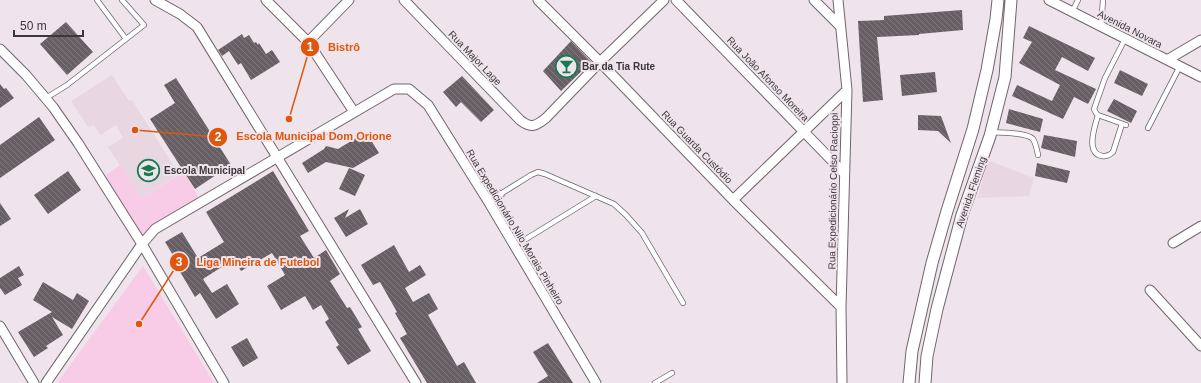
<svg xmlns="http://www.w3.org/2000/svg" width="1201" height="383" font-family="Arial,sans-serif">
  <defs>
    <pattern id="building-back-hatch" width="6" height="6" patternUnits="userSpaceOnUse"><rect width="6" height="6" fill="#685f65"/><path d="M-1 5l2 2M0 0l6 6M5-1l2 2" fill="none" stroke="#7f787d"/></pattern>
  </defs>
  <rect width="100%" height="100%" fill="#efe4eb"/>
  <path fill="#e8d6e1" d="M 112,75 L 129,101 L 132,100 L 179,174 L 141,198 L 108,147 L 123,138 L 116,125 L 100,135 L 94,125 L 88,127 L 71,101 Z
    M 987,160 L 1034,178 L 1029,196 L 978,198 Z"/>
  <path fill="#f8cbe7" d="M 120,165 L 141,198 L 184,172 L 199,198 L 141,242 L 104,177 Z
    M 143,266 L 214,383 L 57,383 Z"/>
  <path fill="url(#building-back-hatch)" d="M 962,10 L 963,30 L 919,34 L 919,35 L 877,37 L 883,100 L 863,102 L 858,21 L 884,20 L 884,16 Z
    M 66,22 L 93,52 L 67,75 L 40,44 Z
    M 1029,26 L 1095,58 L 1088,71 L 1062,57 L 1055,70 L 1096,89 L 1088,104 L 1074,97 L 1063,119 L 1012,96 L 1017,85 L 1052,101 L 1060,85 L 1019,63 L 1032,42 L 1023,38 Z
    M 242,34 L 244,38 L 249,35 L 254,43 L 256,42 L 258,45 L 259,43 L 266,54 L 272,50 L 280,62 L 251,80 L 241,63 L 238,65 L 229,51 L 222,56 L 218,50 Z
    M 571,41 L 591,62 L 561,91 L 543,71 Z
    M 1120,70 L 1148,84 L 1142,96 L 1114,83 Z
    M 935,72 L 937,92 L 902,96 L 900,75 Z
    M 462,76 L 494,110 L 481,122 L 461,102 L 456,107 L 443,92 Z
    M 176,78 L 233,168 L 221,175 L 219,173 L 195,189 L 150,119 L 175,103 L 164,85 Z
    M 0,84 L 4,89 L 6,88 L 14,98 L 0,108 Z
    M 1114,99 L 1137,111 L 1131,123 L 1107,111 Z
    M 1009,109 L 1043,119 L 1040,132 L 1006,123 Z
    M 918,115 L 941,116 L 951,143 L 938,131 L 918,130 Z
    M 39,117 L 55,140 L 0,178 L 0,145 Z
    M 366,132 L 379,153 L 353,168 L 326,162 L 308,173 L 302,163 L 324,149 L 326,146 L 338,149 Z
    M 1044,135 L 1077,141 L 1075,157 L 1041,148 Z
    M 1037,163 L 1070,171 L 1067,183 L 1035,176 Z
    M 349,168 L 365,175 L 355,196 L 339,189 Z
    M 68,171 L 81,190 L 48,214 L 34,195 Z
    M 273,171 L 309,231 L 300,236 L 314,258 L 326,250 L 340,274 L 330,281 L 347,308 L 350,307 L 362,327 L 358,329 L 371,351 L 348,365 L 336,347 L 339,345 L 325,322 L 329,319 L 321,305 L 313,310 L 305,296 L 281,310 L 267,286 L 285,275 L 272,253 L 241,271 L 234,259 L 203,279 L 212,293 L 227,284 L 239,304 L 216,319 L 200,293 L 195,297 L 179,270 L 181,268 L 165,242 L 182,232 L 198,258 L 224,242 L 206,212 Z
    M 0,203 L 11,219 L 0,226 Z
    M 349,209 L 345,218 L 360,209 L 368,224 L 346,237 L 334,218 Z
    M 394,245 L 409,272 L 420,265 L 426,275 L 405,288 L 413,302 L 429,293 L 438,309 L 428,315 L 457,366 L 464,362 L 476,383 L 427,383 L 400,338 L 407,334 L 395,313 L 397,312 L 380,282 L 373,285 L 361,265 Z
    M 19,266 L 24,275 L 18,278 L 22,285 L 5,295 L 0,288 L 0,278 Z
    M 43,282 L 73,300 L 77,293 L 89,301 L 72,329 L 52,317 L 63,335 L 46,346 L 48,348 L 34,357 L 18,332 L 52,312 L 33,300 Z
    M 247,338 L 258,358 L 243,367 L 231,347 Z
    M 548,343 L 573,383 L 537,383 L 548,376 L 533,352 Z"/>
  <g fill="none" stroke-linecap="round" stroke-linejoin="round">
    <defs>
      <path id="service" d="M 97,0 L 126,39
        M 1072,12 L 1078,0
        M 1101,27 L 1103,0
        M 1125,39 L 1105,78 L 1094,109 L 1096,113 L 1098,115 L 1126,125
        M 46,98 L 67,85 L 144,25 L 122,0
        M 1098,115 C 1095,126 1085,153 1102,156 C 1107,157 1110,155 1113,152 L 1122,124
        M 1148,128 L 1180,66
        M 991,132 C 1000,133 1027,132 1033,139 C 1036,144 1037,150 1038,155
        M 499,195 L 531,175 L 538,172 L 545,174 L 614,204 L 626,215 L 642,233 L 683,303
        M 526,239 L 596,196
        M 655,383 L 672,373"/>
      <path id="minor" d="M 155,0 L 180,14 L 197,27 L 416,383
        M 266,0 L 308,42 L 354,112
        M 404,0 L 520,120 C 531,129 536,126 546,118 L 600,62 L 664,0
        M 538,0 L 600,62 L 733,200 L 841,307
        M 676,0 L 844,173
        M 814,0 L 840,26
        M 838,0 L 847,90 L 841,307 L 842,383
        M 1049,0 L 1201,77
        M 308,42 L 349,0
        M 0,49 L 26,75 L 53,107 L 78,143 L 142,244 L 224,383
        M 1167,60 L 1201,40
        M 733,200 L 847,90
        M 488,201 L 499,195
        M 1173,243 L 1201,226
        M 1150,290 L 1201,346
        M 0,326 L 34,383
        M 46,383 L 142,244 L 155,229 L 394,89 L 409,89 L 428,105 L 488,201 L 596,383"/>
      <path id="tertiary" d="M 909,383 L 912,351 L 932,263 L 947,211 L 973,129 L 987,70 L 996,19 L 998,0
        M 925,383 L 927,356 L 937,309 L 962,215 L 990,136 L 1005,77 L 1011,0"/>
    </defs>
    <use href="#service" stroke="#6f656b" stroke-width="6"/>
    <use href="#minor" stroke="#6f656b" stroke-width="11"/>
    <use href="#tertiary" stroke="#6f656b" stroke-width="13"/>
    <use href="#service" stroke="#fff" stroke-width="4.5"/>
    <use href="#minor" stroke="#fff" stroke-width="9"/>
    <use href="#tertiary" stroke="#fff" stroke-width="11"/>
  </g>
  <defs>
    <symbol id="bar-ring" viewBox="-11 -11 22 22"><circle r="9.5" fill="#efe4eb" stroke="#177a52" stroke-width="1.5"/><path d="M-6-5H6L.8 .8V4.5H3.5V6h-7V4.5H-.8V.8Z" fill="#177a52"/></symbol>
    <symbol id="school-ring" viewBox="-11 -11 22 22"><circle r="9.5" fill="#efe4eb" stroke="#177a52" stroke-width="1.5"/><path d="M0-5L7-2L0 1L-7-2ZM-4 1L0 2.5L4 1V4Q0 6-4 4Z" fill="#177a52"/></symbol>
  </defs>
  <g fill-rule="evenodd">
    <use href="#bar-ring" x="554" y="54" width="25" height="25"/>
    <use href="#school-ring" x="136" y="158" width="25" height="25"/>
  </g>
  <g text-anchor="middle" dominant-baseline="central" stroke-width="4" stroke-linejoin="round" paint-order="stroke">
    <g font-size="10" fill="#3c373a" stroke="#efe4eb">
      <text transform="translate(1130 29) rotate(27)">Avenida Novara</text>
      <text transform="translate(475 58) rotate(46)">Rua Major Lage</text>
      <text transform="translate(768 79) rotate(46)">Rua João Afonso Moreira</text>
      <text transform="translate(697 147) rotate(46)">Rua Guarda Custódio</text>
      <text transform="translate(833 191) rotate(-89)">Rua Expedicionário Celso Racioppi</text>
      <text transform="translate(971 192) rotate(-71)">Avenida Fleming</text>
      <text transform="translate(515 227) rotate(59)">Rua Expedicionário Nilo Morais Pinheiro</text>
    </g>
    <g font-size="10" font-weight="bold" fill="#3c373a" stroke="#efe4eb" text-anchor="start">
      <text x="582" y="66">Bar da Tia Rute</text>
      <text x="164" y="170">Escola Municipal</text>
    </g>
  </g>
  <path fill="none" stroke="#df570e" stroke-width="1.5" d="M289 119L310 47M135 130L218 137M139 324L179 262"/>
  <g fill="#df570e" stroke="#efe4eb" stroke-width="1.5">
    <circle cx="289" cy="119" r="4"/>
    <circle cx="135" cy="130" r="4"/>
    <circle cx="139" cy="324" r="4"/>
    <circle cx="310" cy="47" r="10"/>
    <circle cx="218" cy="137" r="10"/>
    <circle cx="179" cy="262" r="10"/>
  </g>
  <g font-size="12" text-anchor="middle" font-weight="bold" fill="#fff">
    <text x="310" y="51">1</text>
    <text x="218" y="141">2</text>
    <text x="179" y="266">3</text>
  </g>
  <g font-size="11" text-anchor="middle" font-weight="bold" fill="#df570e" stroke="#efe4eb" stroke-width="4" stroke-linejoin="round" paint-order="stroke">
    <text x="344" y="51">Bistrô</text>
    <text x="314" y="140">Escola Municipal Dom Orione</text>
    <text x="258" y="266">Liga Mineira de Futebol</text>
  </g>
  <path d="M14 30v6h69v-6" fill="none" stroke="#3c373a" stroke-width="2"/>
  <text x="20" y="30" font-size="12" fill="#3c373a" stroke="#efe4eb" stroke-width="3" paint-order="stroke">50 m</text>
</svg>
